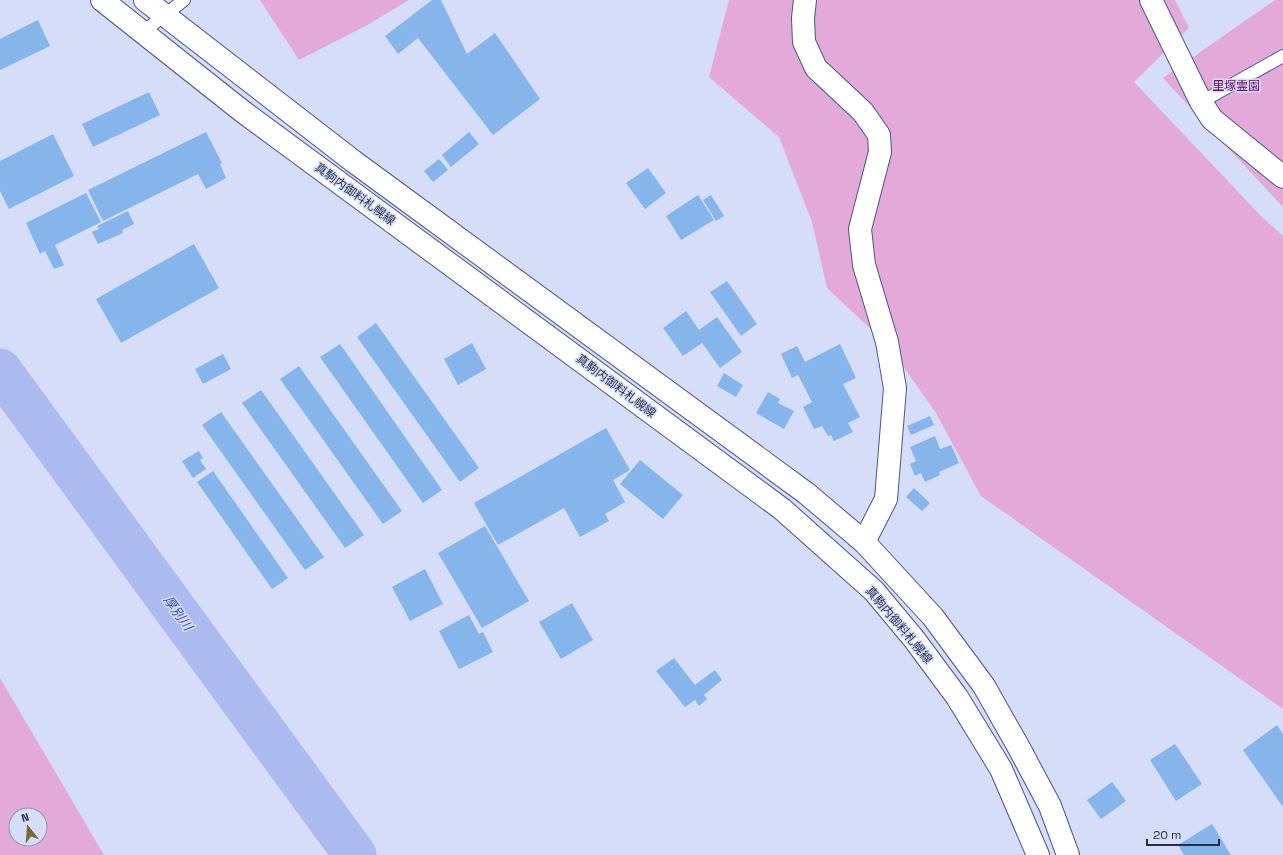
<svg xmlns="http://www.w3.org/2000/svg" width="1283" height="855" font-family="'Space Grotesk','Noto Sans JP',sans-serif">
  <rect width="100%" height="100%" fill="#d5ddf8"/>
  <path fill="#e3a9d8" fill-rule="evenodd" d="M 260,0 L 409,0 L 369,24 L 299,60 Z
    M 729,0 L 1175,0 L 1189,28 L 1134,82 L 1261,216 L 1283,236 L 1283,709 L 981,496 L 936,413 L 889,346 L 827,288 L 812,222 L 779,137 L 709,77 Z
    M 1275,0 L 1283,0 L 1283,207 L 1163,78 Z
    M 0,678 L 104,855 L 0,855 ZM 16,815 L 40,815 L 40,839 L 16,839 Z"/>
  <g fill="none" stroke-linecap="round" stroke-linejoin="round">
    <path stroke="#acbaef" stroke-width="43" d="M 0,370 L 355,855"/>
  </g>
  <path fill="#86b5ec" d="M 432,0 L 441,0 L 467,54 L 495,33 L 540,99 L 493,135 L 418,38 L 398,54 L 385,36 Z
    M 38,20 L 50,46 L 0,70 L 0,39 Z
    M 149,92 L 160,115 L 93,147 L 82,124 Z
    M 206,132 L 222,163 L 220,164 L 226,178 L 206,189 L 198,174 L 103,221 L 88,190 Z
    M 469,132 L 479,144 L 451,167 L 442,155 Z
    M 53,134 L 74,176 L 9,209 L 0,191 L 0,161 Z
    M 439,159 L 448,170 L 433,182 L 424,171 Z
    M 648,168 L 666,193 L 645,209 L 626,183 Z
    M 86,193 L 101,222 L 55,245 L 64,265 L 54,269 L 45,251 L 40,254 L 26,223 Z
    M 698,195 L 714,220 L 681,240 L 666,216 Z
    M 711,195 L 724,216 L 716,221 L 703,200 Z
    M 128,211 L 134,224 L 122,230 L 123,233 L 98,244 L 92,232 L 99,229 L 97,226 Z
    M 194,244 L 219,288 L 121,343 L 96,299 Z
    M 727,281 L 757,324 L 741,336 L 710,292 Z
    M 686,311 L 699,330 L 717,317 L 742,352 L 720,368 L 702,343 L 683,356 L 663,328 Z
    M 376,323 L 479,468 L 460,482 L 357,337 Z
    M 472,343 L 486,369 L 458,385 L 444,359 Z
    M 340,344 L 442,490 L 423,503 L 320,357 Z
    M 840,344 L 856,378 L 843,384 L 860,417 L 848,423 L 853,432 L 834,441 L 831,435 L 828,436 L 822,426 L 814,429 L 803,407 L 812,402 L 798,375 L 792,378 L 781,354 L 797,346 L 805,362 Z
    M 223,354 L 231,369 L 203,384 L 195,369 Z
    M 299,366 L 402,511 L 383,524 L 280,379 Z
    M 724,373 L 743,385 L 736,397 L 717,386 Z
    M 261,390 L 364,535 L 345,548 L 242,403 Z
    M 768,392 L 780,399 L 778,403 L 794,411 L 784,429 L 756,413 Z
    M 221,412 L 324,557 L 305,570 L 202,425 Z
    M 930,416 L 934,425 L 911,435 L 907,426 Z
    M 606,428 L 630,470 L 613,480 L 625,502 L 605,514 L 609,521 L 580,537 L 564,508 L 498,545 L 474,503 Z
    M 935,436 L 940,449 L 951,445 L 959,463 L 939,472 L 940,475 L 925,482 L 921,473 L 915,476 L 910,464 L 916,461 L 910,447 Z
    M 199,451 L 203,458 L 200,460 L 206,469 L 193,478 L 182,461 Z
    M 640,460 L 683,495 L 663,519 L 620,484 Z
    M 213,471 L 288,578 L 272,589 L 197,482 Z
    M 914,488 L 930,503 L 922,511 L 906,497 Z
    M 485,526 L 529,601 L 482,628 L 438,553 Z
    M 425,569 L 443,604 L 410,621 L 392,587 Z
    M 572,603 L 593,640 L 561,659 L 539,622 Z
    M 469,615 L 479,634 L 483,632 L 493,652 L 459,669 L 439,631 Z
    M 674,658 L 695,685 L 715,670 L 722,680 L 704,695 L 707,699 L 699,706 L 695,700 L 685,707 L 656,671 Z
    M 1277,725 L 1283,734 L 1283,807 L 1243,750 Z
    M 1175,744 L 1202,784 L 1176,801 L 1150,760 Z
    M 1112,782 L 1126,801 L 1101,819 L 1087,800 Z
    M 1212,824 L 1231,855 L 1184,855 L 1178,845 Z"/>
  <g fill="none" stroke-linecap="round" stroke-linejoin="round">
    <defs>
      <path id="lane" d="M 143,32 L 184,0
        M 1201,102 L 1283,56"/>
      <path id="street" d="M 805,0 L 803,18 L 804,42 L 816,68 L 863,112 L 879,135 L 880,152 L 860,229 L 864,265 L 887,342 L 895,388 L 886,499 L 864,542
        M 1151,0 L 1201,102 L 1212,119 L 1283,177"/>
      <path id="secondary" d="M 102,0 L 242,111 L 782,509 L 874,591 L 914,639 L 957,697 L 1001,769 L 1038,855
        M 145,0 L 353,161 L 806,493 L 864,542 L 933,617 L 984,686 L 1018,746 L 1050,806 L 1068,855"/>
    </defs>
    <use href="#lane" stroke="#49558e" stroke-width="14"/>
    <use href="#street" stroke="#49558e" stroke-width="24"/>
    <use href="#secondary" stroke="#49558e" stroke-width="24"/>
    <use href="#lane" stroke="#fff" stroke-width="12"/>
    <use href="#street" stroke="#fff" stroke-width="22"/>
    <use href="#secondary" stroke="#fff" stroke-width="22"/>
  </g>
  <g text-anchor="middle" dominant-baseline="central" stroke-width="3" stroke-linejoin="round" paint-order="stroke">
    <g font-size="12" fill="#6c0963" stroke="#d5ddf8">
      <text x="1236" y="86">里塚霊園</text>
    </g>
    <g font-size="12" fill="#272d46" stroke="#d5ddf8">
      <text transform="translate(355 194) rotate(36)">真駒内御料札幌線</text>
      <text transform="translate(616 386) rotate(37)">真駒内御料札幌線</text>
      <text transform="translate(899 625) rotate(50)">真駒内御料札幌線</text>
    </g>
    <g font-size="13" font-style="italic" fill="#3a46aa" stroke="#d5ddf8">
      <text transform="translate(178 613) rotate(54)">厚別川</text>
    </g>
  </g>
  <g transform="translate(28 827) rotate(343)"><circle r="19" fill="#d5ddf8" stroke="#8f97b1"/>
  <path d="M0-3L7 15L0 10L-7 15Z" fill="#776836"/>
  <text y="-6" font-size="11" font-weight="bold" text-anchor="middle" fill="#272d46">N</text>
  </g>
  <path d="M1147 839v6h72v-6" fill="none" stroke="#272d46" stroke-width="2"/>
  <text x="1153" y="839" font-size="12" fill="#272d46" stroke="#d5ddf8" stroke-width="3" paint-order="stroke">20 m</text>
</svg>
